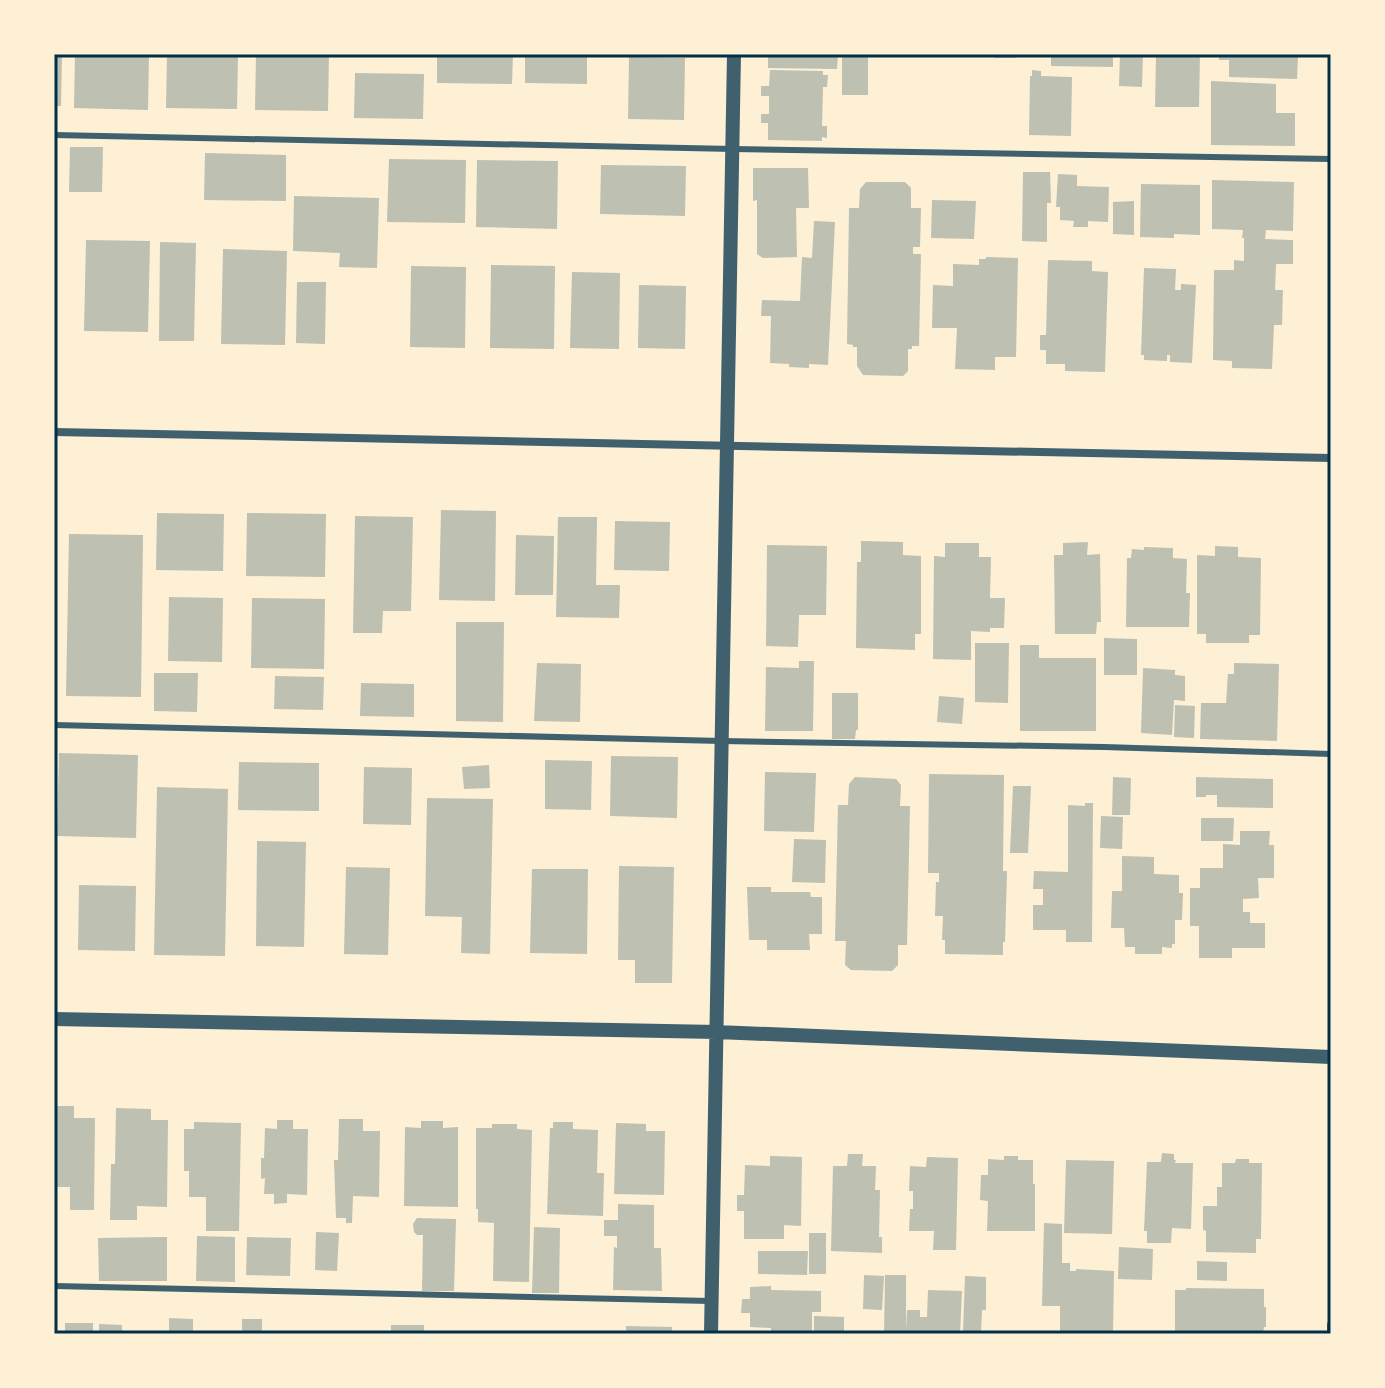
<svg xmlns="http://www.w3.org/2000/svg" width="1385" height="1388" font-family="'Fira Sans',sans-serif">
  <rect width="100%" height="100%" fill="#fdf0d5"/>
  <path fill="#bec0b2" d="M 54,54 L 62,54 L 61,106 L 54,106 Z
    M 75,54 L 149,54 L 148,110 L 74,108 Z
    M 167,54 L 238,54 L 237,109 L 166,108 Z
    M 256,54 L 329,54 L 328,111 L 255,110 Z
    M 437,54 L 513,54 L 512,84 L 437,83 Z
    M 525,54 L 587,54 L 587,84 L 525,83 Z
    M 768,54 L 838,54 L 837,69 L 768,68 Z
    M 842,54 L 868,54 L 868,95 L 842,95 Z
    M 995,54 L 1016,54 L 1016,58 L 994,58 Z
    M 1051,54 L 1113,54 L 1113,67 L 1051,66 Z
    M 1120,54 L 1143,54 L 1142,87 L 1119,86 Z
    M 1163,54 L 1200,54 L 1199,107 L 1155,107 L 1156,56 L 1163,56 Z
    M 1219,54 L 1298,56 L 1297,79 L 1229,77 L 1229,60 L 1219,60 Z
    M 629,57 L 685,58 L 684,120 L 628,119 Z
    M 770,70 L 823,71 L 823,75 L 828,75 L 827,87 L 823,87 L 822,126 L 827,126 L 827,138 L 822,137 L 822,141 L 768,140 L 768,123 L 761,123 L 761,114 L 769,114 L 769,96 L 761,96 L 761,86 L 769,86 Z
    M 1032,70 L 1041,71 L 1041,76 L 1072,77 L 1071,136 L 1029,135 L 1030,76 L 1032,76 Z
    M 355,73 L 424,74 L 423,119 L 354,118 Z
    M 1211,81 L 1276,84 L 1276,113 L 1295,113 L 1295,146 L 1211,145 Z
    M 70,147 L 103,147 L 102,192 L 69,192 Z
    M 205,153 L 286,155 L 286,201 L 204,200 Z
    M 389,159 L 466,160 L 465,223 L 387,222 Z
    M 477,160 L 558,161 L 557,229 L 476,227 Z
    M 601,165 L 686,166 L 685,216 L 600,214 Z
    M 753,168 L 808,168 L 809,208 L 796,208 L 797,257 L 763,258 L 757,254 L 757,200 L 753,201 Z
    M 1023,172 L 1050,172 L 1051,203 L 1047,203 L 1047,242 L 1022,241 Z
    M 1058,174 L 1077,175 L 1077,186 L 1109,187 L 1108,222 L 1088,221 L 1088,227 L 1073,227 L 1074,221 L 1060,220 L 1060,207 L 1056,207 Z
    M 1212,180 L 1294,182 L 1293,231 L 1266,230 L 1265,239 L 1293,240 L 1293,264 L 1276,264 L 1275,290 L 1283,290 L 1282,325 L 1274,325 L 1272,369 L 1232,368 L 1232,361 L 1213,360 L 1214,270 L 1234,270 L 1234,260 L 1244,261 L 1244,238 L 1242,238 L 1243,230 L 1212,229 Z
    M 866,182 L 905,182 L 911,188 L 911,208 L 921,208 L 920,247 L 913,247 L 913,254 L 921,254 L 919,346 L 912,346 L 912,349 L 908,349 L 908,371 L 903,376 L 863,375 L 857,366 L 857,347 L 853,347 L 853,345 L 847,344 L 849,208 L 859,208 L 860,189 Z
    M 1141,184 L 1200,185 L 1200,235 L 1174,234 L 1174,238 L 1140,237 Z
    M 294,196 L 379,198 L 377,268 L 339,267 L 340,253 L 293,251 Z
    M 932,200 L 976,201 L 974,239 L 931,238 Z
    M 1134,201 L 1134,235 L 1113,234 L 1113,202 Z
    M 814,221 L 835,222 L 828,365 L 809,364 L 809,368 L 789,367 L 789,364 L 770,363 L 771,316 L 761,316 L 762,300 L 800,301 L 802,257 L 812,258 Z
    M 86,240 L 150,241 L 148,332 L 84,331 Z
    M 160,242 L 196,243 L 194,341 L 159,341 Z
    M 223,249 L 287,251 L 285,345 L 221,344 Z
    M 986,257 L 1018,258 L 1016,357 L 995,357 L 995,370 L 955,369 L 957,328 L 932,328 L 933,285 L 953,286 L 953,264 L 979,265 L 979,259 L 986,259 Z
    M 1048,260 L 1092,261 L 1092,271 L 1108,272 L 1105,372 L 1065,371 L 1065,364 L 1046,364 L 1046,350 L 1040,350 L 1040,335 L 1046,335 Z
    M 491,265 L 555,266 L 554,349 L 490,348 Z
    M 411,266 L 466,267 L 465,348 L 410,347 Z
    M 1144,268 L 1176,269 L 1175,290 L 1181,290 L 1181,284 L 1196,285 L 1192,363 L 1170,362 L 1170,355 L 1167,355 L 1167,361 L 1144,360 L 1144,355 L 1141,355 Z
    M 572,272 L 620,273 L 619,349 L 570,348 Z
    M 297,282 L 326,282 L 325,344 L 296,343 Z
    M 639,285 L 686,286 L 685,349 L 638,348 Z
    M 441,510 L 496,511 L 495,601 L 439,600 Z
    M 157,513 L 224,514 L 223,571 L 156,570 Z
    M 247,513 L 326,514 L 325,577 L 246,576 Z
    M 355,516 L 413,517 L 411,611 L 383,611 L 382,633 L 353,633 Z
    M 558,517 L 597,517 L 596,585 L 620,585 L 619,618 L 556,617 Z
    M 615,521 L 670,522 L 669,571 L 614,570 Z
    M 69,534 L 143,535 L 141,697 L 66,696 Z
    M 516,535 L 554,536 L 553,595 L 515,595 Z
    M 861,541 L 903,542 L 903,555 L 921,556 L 921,634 L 915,634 L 915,650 L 856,648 L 857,562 L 861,562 Z
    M 1088,542 L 1087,555 L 1100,554 L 1101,622 L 1097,622 L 1096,634 L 1055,634 L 1054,555 L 1063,555 L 1063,543 Z
    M 945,543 L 979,543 L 979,557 L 991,557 L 990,598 L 1005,598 L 1004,628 L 990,628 L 990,632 L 971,631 L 971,660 L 933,659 L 934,556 L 945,557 Z
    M 767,545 L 827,546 L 826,615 L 799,615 L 798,647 L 766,646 Z
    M 1215,546 L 1238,547 L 1238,557 L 1261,558 L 1260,635 L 1249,635 L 1249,643 L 1206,643 L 1206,634 L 1197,634 L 1197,555 L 1215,556 Z
    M 1144,547 L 1173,548 L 1173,558 L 1187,559 L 1186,593 L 1190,593 L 1189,627 L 1126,627 L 1127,558 L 1131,558 L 1132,549 L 1144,550 Z
    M 169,597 L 223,598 L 222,662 L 168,661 Z
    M 252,598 L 325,599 L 324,669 L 251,668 Z
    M 456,622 L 504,622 L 503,722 L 456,721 Z
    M 1104,638 L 1137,639 L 1137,675 L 1104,675 Z
    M 975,643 L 1009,643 L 1008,703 L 975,702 Z
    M 1020,645 L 1039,645 L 1039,658 L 1096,658 L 1096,731 L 1020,731 Z
    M 799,661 L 814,661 L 813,731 L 765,731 L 766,667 L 799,668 Z
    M 537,663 L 581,664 L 580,722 L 534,721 Z
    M 1234,663 L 1279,664 L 1277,741 L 1200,739 L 1201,703 L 1226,703 L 1228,674 L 1234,674 Z
    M 1143,668 L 1175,670 L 1175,675 L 1185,676 L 1185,701 L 1174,700 L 1172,735 L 1141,733 Z
    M 154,673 L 198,673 L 197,712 L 154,711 Z
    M 275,676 L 324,677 L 323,710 L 274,709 Z
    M 361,683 L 414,684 L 414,717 L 360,716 Z
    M 832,693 L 858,693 L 858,730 L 856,730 L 855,739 L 832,739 Z
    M 939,696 L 964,698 L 962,724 L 937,722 Z
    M 1175,705 L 1195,706 L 1194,738 L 1174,737 Z
    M 59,753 L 138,755 L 136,838 L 57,836 Z
    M 611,756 L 678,757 L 677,818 L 610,816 Z
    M 545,760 L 592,761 L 591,810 L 545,809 Z
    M 239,762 L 319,763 L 319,811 L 238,810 Z
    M 489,765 L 490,788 L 464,789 L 462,767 Z
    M 364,767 L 412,768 L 411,825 L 363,824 Z
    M 765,772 L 816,773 L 814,832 L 764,831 Z
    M 929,774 L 1004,775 L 1003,871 L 1007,871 L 1005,942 L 1003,942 L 1003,955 L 945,954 L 945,940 L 942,940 L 943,916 L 935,916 L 936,882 L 939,882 L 939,873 L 928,873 Z
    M 855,777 L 896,779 L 901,785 L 900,806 L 910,806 L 907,945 L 898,945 L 898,965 L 892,971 L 851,970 L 845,965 L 846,941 L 835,941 L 838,805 L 848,805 L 849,784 Z
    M 1113,777 L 1131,778 L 1130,815 L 1112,815 Z
    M 1196,777 L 1273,779 L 1273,808 L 1217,807 L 1217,795 L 1206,795 L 1206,797 L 1196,797 Z
    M 1013,786 L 1031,786 L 1028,853 L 1010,853 Z
    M 157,787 L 228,789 L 225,956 L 154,955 Z
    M 427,798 L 493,799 L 490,954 L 461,953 L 462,917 L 425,916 Z
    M 1085,803 L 1093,803 L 1092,942 L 1066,942 L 1066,930 L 1033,930 L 1033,905 L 1043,905 L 1043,889 L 1033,889 L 1034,871 L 1068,872 L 1068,805 L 1085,806 Z
    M 1101,816 L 1123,817 L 1122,849 L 1100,848 Z
    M 1201,818 L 1234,818 L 1233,841 L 1201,841 Z
    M 1240,831 L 1270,831 L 1269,845 L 1274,845 L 1274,878 L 1258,878 L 1259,898 L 1243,899 L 1243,912 L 1250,912 L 1250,923 L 1265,923 L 1265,948 L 1232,948 L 1232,958 L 1199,958 L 1199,926 L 1190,926 L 1190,888 L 1200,888 L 1200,868 L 1223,868 L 1223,844 L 1240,845 Z
    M 794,839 L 826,840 L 825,883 L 792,882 Z
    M 257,841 L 306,842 L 304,947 L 256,946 Z
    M 1122,856 L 1154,857 L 1154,874 L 1179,875 L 1179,893 L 1183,893 L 1182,920 L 1175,920 L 1175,944 L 1172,944 L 1172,948 L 1162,947 L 1162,954 L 1135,954 L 1135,947 L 1125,947 L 1124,928 L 1111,928 L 1112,891 L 1122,891 Z
    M 619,866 L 674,867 L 672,983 L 635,983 L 635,960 L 618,960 Z
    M 346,867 L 390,868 L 388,955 L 344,954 Z
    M 532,869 L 588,869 L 587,954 L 530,953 Z
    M 79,885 L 136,886 L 135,951 L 78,950 Z
    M 747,887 L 771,887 L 771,892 L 810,892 L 811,897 L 822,897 L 822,934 L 809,934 L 810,950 L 767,950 L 767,940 L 749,940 Z
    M 54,1106 L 74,1106 L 74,1118 L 95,1118 L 94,1210 L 70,1210 L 70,1187 L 54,1187 Z
    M 116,1108 L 151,1109 L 151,1120 L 168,1120 L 167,1207 L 137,1206 L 137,1220 L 110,1220 L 111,1164 L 115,1164 Z
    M 339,1119 L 363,1119 L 363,1131 L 380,1131 L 379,1197 L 353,1196 L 352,1223 L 346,1223 L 346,1218 L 336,1218 L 334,1160 L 338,1160 Z
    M 277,1120 L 293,1120 L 293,1129 L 308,1129 L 307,1195 L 287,1194 L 287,1203 L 274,1204 L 274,1194 L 264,1194 L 265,1178 L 261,1179 L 261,1158 L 264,1158 L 265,1128 L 277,1129 Z
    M 421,1121 L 443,1121 L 443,1128 L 458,1127 L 458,1207 L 404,1206 L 405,1127 L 421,1128 Z
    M 194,1122 L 241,1123 L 239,1231 L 206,1231 L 206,1197 L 189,1197 L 189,1171 L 184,1171 L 184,1129 L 194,1129 Z
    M 553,1122 L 573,1122 L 573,1129 L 598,1130 L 597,1173 L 604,1173 L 603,1216 L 547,1214 L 550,1128 L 553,1128 Z
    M 616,1123 L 646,1124 L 646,1131 L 665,1131 L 664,1195 L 614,1194 Z
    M 492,1124 L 517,1124 L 517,1129 L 532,1130 L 529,1282 L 493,1281 L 494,1223 L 478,1222 L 478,1209 L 476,1209 L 476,1128 L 492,1128 Z
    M 1162,1153 L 1174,1154 L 1174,1160 L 1176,1160 L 1175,1163 L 1193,1163 L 1191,1229 L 1172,1228 L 1171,1243 L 1147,1243 L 1147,1231 L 1144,1231 L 1147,1162 L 1161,1162 Z
    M 848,1154 L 863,1154 L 862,1166 L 876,1166 L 875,1190 L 880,1190 L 879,1237 L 882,1237 L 882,1253 L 831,1251 L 833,1166 L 847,1166 Z
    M 770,1156 L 802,1157 L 801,1226 L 784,1225 L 784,1239 L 744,1239 L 744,1211 L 737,1211 L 737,1195 L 744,1195 L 745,1165 L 770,1166 Z
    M 1004,1156 L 1018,1156 L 1018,1160 L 1033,1160 L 1033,1184 L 1035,1184 L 1035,1231 L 987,1231 L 988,1201 L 980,1200 L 981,1175 L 988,1175 L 988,1159 L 1004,1160 Z
    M 927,1157 L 958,1158 L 956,1250 L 933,1250 L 934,1231 L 909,1231 L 910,1209 L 913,1209 L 913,1191 L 909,1191 L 910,1166 L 926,1167 Z
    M 1236,1159 L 1249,1159 L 1249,1163 L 1262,1163 L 1261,1239 L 1256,1239 L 1256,1253 L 1206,1252 L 1206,1231 L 1203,1230 L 1203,1206 L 1217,1206 L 1217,1187 L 1222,1187 L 1222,1163 L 1235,1163 Z
    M 1066,1160 L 1114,1161 L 1112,1234 L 1064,1233 Z
    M 618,1204 L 654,1205 L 654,1248 L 661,1248 L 662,1291 L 613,1290 L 614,1247 L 617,1248 L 617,1236 L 604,1236 L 604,1220 L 618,1220 Z
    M 417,1218 L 456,1219 L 454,1291 L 422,1291 L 423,1235 L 417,1235 L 414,1232 L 413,1224 Z
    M 1044,1223 L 1062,1224 L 1062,1263 L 1070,1263 L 1070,1271 L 1076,1271 L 1076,1269 L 1114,1271 L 1113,1334 L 1060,1334 L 1060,1306 L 1042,1306 Z
    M 534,1227 L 560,1228 L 559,1293 L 532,1293 Z
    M 316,1232 L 339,1233 L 337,1271 L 315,1270 Z
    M 809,1233 L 826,1233 L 826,1274 L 809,1274 Z
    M 197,1236 L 235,1237 L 235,1282 L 196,1281 Z
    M 167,1237 L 167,1281 L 99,1281 L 98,1238 Z
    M 247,1237 L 291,1238 L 290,1276 L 246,1275 Z
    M 1119,1247 L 1153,1249 L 1152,1280 L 1118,1279 Z
    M 758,1251 L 808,1251 L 807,1275 L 758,1274 Z
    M 1197,1261 L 1227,1262 L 1227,1281 L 1197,1280 Z
    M 864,1275 L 884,1276 L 882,1310 L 863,1309 Z
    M 885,1275 L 906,1275 L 906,1331 L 907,1310 L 920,1310 L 920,1317 L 927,1317 L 928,1290 L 962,1291 L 960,1334 L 884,1334 Z
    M 965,1276 L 986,1277 L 986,1310 L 982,1310 L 981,1334 L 963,1334 Z
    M 771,1286 L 771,1290 L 821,1291 L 821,1312 L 812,1312 L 812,1332 L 771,1331 L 771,1328 L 750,1327 L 750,1313 L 741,1313 L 742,1299 L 750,1299 L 750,1287 Z
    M 1186,1288 L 1264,1289 L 1264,1307 L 1266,1307 L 1266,1327 L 1264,1327 L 1263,1334 L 1175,1334 L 1175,1290 L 1186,1290 Z
    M 814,1316 L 844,1317 L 844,1334 L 814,1334 Z
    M 169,1318 L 193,1319 L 193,1334 L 169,1334 Z
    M 242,1319 L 262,1319 L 262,1334 L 242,1334 Z
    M 65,1323 L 93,1323 L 93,1334 L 65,1334 Z
    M 99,1324 L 122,1325 L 122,1334 L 99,1334 Z
    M 391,1325 L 424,1325 L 424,1334 L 391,1334 Z
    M 626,1326 L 672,1327 L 672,1334 L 626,1334 Z"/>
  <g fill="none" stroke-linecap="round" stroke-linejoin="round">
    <path stroke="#3f606c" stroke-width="6" d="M 54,135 L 733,149 L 1331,159
      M 54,725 L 722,741 L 1104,747 L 1331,754
      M 54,1286 L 710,1301"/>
    <path stroke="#3f606c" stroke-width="8" d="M 54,432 L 1331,458
      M 1331,1334 L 1331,1325"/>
    <path stroke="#3f606c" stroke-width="14" d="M 54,1019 L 717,1032 L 1331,1057
      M 711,1334 L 734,54"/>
  </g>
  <rect width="1385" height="1388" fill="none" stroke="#fdf0d5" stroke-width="112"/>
  <rect x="56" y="56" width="1273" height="1276" fill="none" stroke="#003049" stroke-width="3"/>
</svg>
